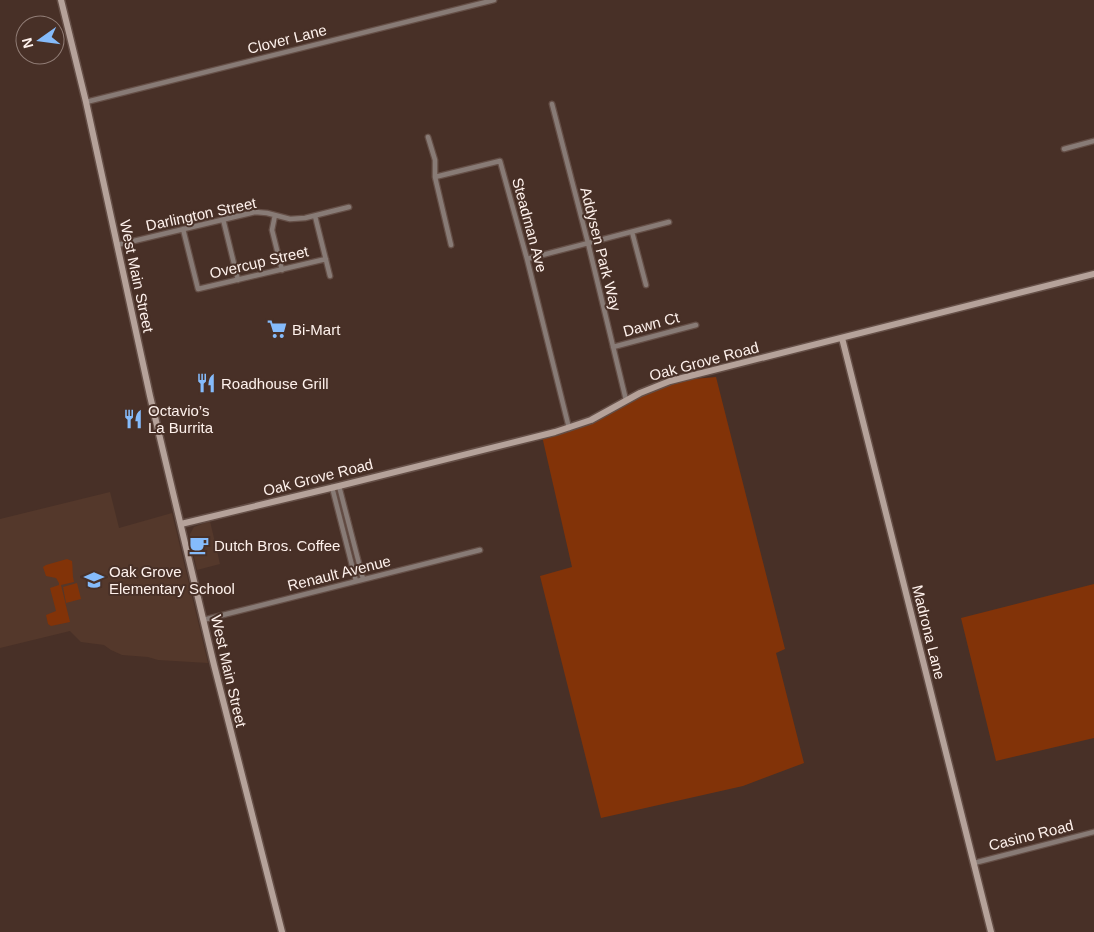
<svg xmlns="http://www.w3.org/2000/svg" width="1094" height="932" font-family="Arial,sans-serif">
  <rect width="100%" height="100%" fill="#483027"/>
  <path fill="#54382b" d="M 110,492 L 119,528 L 172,513 L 208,663 L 158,660 L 148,657 L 122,655 L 111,650 L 104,645 L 81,642 L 70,631 L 0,648 L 0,519 Z
    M 210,521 L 220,564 L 197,570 L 190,539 L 190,534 L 194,527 Z"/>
  <path fill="#823308" d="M 716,377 L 785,649 L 776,653 L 804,763 L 743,786 L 601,818 L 540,576 L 572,567 L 542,436 L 579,424 L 670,381 Z
    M 67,559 L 72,561 C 73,568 72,575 74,582 L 61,585 L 70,622 L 51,626 L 48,624 L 46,615 L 56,611 L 50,588 L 59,585 L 59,583 L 56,578 L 46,576 L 43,567 L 46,565 Z
    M 77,583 L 81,599 L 66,603 L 63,587 Z
    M 1094,584 L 1094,738 L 996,761 L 961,618 Z"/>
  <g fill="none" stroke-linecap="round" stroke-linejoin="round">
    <defs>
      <path id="street" d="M 86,102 L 494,0
        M 552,104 L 588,243 L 626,400
        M 428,137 L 435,160 L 435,177
        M 1064,149 L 1094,141
        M 275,215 L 272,230 L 282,270
        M 315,216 L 330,276
        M 223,219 L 238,280
        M 183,229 L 198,289 L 326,259
        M 632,232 L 646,285
        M 117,245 L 255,212 L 267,213 L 290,219 L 305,218 L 349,207
        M 451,245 L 435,177 L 500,161 L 527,259 L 569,428
        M 527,259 L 669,222
        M 613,347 L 696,325
        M 339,486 L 363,579
        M 332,487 L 356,581
        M 203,620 L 480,550
        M 974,863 L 1094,832"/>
      <path id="secondary" d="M 61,0 L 86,102 L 150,396 L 214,665 L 282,932
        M 842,338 L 991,932
        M 181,524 L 339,486 L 555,432 L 591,420 L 640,393 L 670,381 L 1094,274"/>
    </defs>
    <use href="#street" stroke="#654f47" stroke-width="7"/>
    <use href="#secondary" stroke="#654f47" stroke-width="9"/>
    <use href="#street" stroke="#887b76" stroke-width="4.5"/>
    <use href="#secondary" stroke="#b5a29a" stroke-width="6"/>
  </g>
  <defs>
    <symbol id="supermarket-bare" viewBox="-9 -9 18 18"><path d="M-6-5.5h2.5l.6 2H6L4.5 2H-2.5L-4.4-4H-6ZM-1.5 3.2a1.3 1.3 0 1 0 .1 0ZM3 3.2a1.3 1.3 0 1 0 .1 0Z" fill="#85bbfb" stroke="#483027" stroke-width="2.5" paint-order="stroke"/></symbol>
    <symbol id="restaurant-bare" viewBox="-9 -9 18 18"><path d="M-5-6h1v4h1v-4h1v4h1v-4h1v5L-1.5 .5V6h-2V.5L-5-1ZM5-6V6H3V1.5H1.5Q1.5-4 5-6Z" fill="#85bbfb" stroke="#483027" stroke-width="2.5" paint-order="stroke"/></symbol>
    <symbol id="cafe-bare" viewBox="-9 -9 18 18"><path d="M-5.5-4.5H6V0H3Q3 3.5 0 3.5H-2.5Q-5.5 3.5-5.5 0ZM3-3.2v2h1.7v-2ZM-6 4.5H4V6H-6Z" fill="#85bbfb" stroke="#483027" stroke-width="2.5" paint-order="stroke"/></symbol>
    <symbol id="school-bare" viewBox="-9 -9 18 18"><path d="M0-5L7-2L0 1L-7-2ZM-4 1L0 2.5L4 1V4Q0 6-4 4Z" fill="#85bbfb" stroke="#483027" stroke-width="2.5" paint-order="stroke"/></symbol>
  </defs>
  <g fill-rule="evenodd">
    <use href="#supermarket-bare" x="263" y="315" width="28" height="28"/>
    <use href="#restaurant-bare" x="192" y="369" width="28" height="28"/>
    <use href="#restaurant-bare" x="119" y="405" width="28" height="28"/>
    <use href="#cafe-bare" x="185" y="531" width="28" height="28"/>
    <use href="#school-bare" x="80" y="566" width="28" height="28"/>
  </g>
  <g text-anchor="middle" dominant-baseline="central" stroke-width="4" stroke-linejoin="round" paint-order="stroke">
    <g font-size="15" fill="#fef1ec" stroke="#483027">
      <text transform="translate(287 39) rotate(-14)">Clover Lane</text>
      <text transform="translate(201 214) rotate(-12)">Darlington Street</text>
      <text transform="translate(530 225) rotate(75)">Steadman Ave</text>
      <text transform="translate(601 249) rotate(76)">Addysen Park Way</text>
      <text transform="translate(259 262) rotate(-13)">Overcup Street</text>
      <text transform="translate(137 276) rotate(78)">West Main Street</text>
      <text transform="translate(651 324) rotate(-15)">Dawn Ct</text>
      <text transform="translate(704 361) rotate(-15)">Oak Grove Road</text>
      <text transform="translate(318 477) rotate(-14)">Oak Grove Road</text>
      <text transform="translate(339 573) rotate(-14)">Renault Avenue</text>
      <text transform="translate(929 632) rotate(76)">Madrona Lane</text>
      <text transform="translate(229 671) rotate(77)">West Main Street</text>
      <text transform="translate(1031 835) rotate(-14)">Casino Road</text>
    </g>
    <g font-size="15" fill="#fef1ec" stroke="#483027" text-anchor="start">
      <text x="292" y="329">Bi-Mart</text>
      <text x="221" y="383">Roadhouse Grill</text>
      <text x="148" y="410">Octavio’s<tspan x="148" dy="17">La Burrita</tspan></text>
      <text x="214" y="545">Dutch Bros. Coffee</text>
      <text x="109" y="571">Oak Grove<tspan x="109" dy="17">Elementary School</tspan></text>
    </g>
  </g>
  <g transform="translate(40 40) rotate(256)"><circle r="24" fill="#483027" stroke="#917d76"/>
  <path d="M0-4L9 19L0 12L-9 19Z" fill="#85bbfb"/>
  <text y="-8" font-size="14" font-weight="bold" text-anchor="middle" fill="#fef1ec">N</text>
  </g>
</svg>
